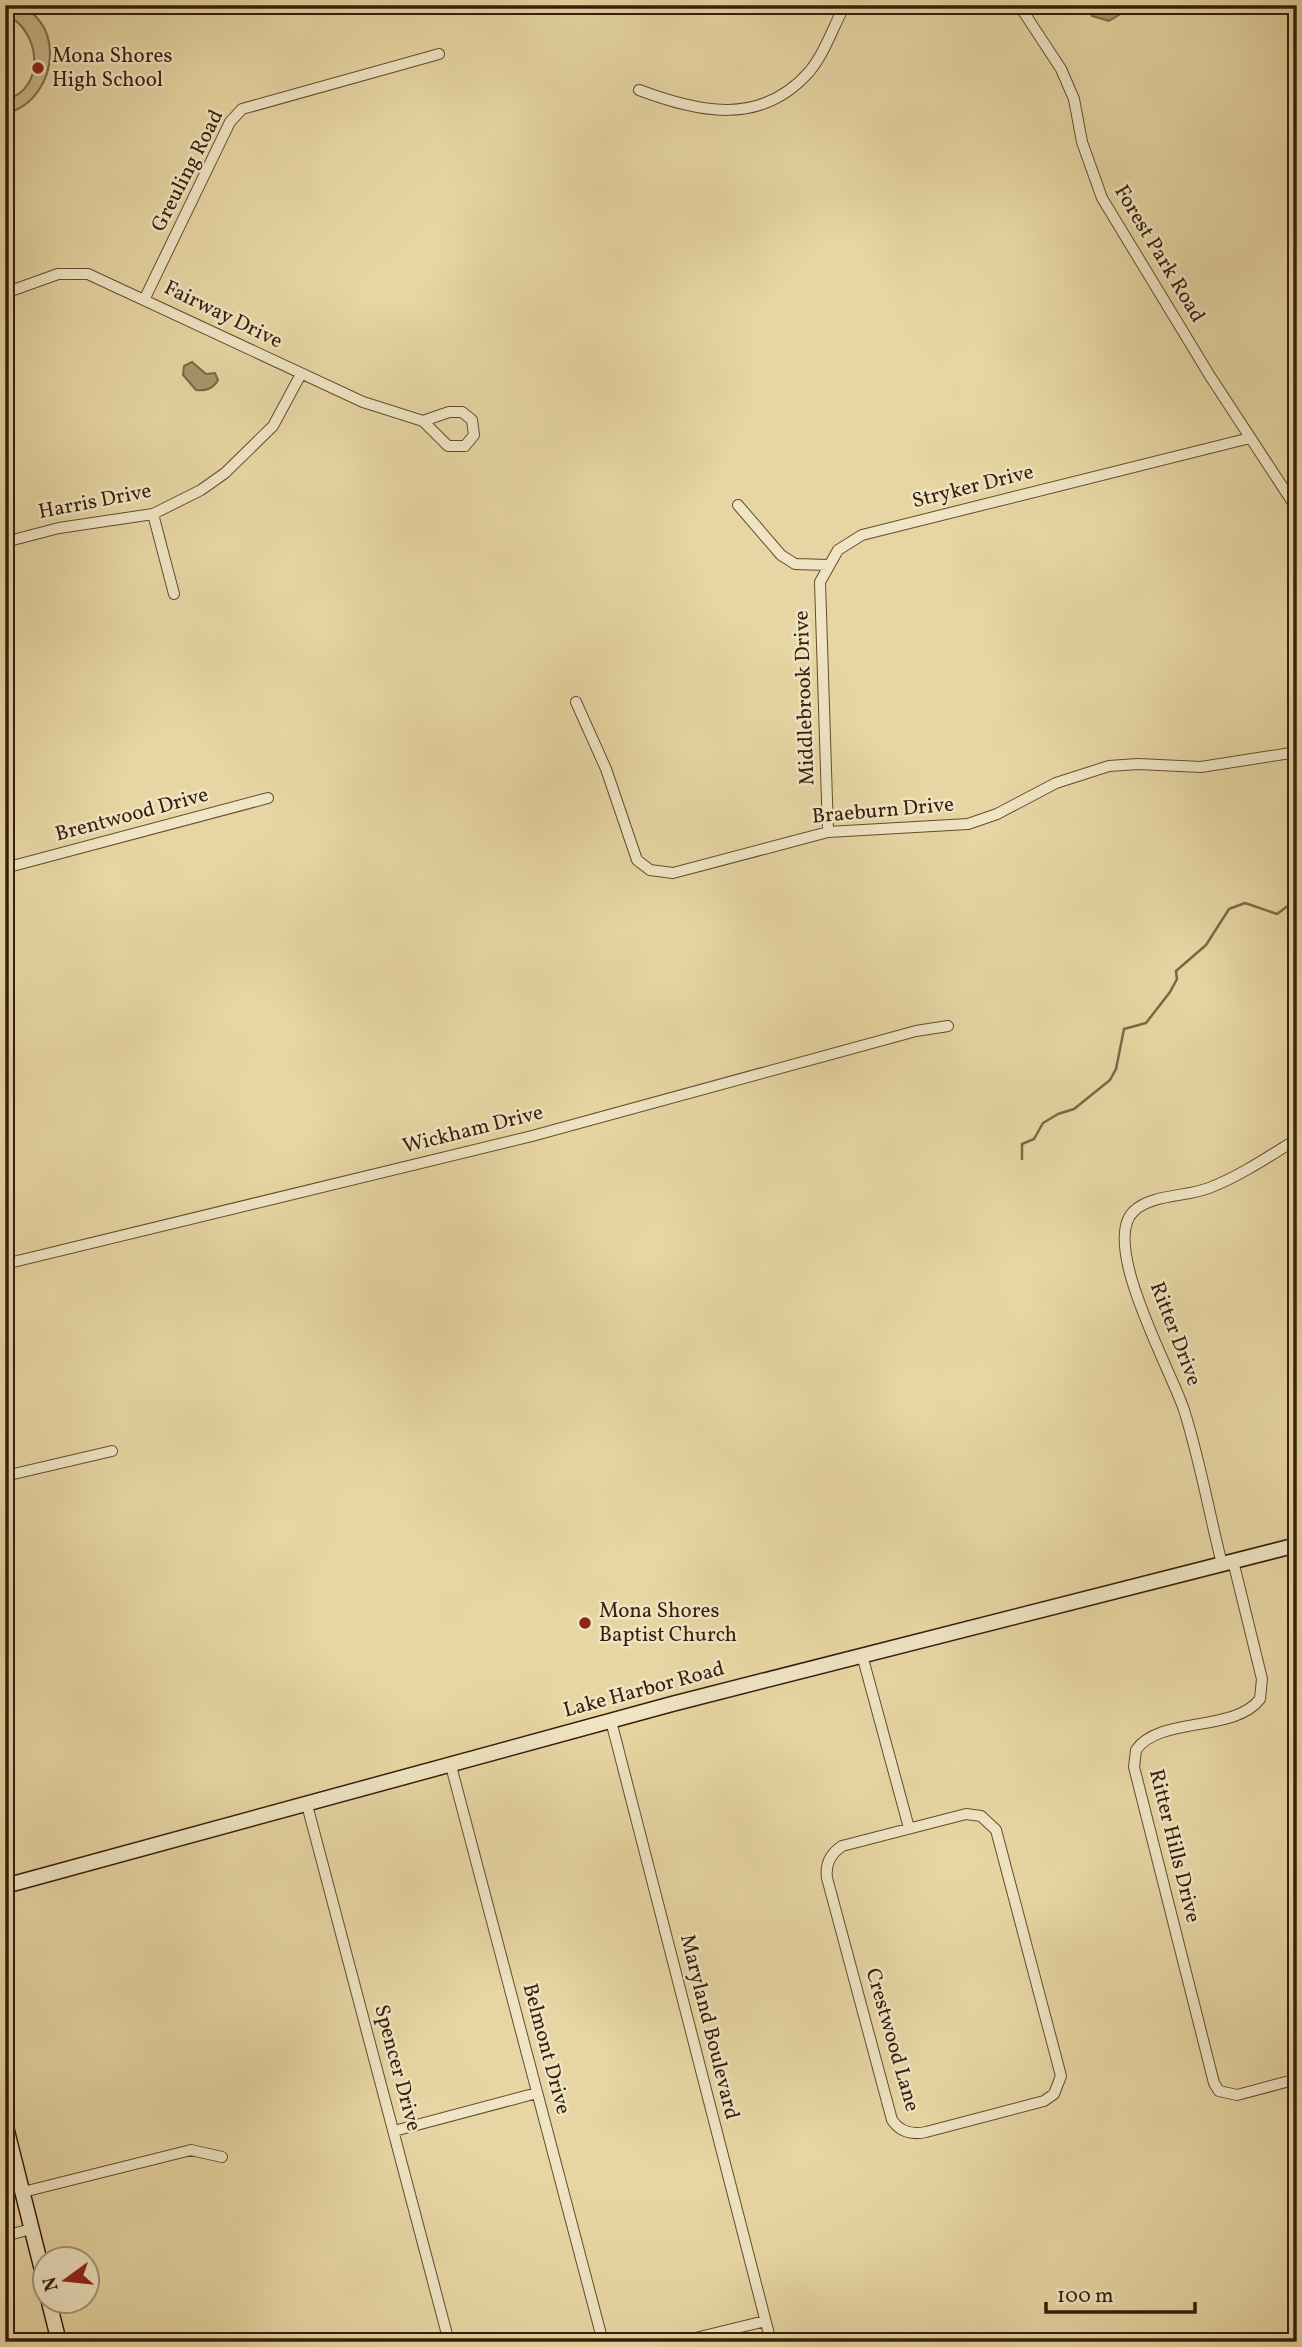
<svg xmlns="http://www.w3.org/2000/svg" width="1302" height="2347" font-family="Vollkorn,serif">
  <rect width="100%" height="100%" fill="#e7d6a3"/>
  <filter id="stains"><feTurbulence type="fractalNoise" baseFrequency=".00286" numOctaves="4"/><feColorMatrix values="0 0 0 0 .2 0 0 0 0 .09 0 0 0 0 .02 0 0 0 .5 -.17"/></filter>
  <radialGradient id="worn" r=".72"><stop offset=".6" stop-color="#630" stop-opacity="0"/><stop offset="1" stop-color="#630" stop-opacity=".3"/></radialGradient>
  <path fill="#c9b789" stroke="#806a4a" stroke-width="2" d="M 5,5 C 65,5 65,98 5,114 L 5,100 C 48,89 40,29 5,14 Z"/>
  <path fill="#ab976f" stroke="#7c6747" stroke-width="2" d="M 1092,5 L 1135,5 L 1109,21 L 1092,16 Z
    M 192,362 L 206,374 L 215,373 L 218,380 C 213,389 206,391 196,390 L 183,375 L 184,366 Z"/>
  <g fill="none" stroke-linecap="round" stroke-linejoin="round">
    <path stroke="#7c6747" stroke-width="2.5" d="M 1022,1159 L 1022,1144 L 1034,1139 L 1043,1123 L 1058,1114 L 1074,1109 L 1110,1080 L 1116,1069 L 1124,1029 L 1146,1023 L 1170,992 L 1177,979 L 1176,971 L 1206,945 L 1229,909 L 1245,903 L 1277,914 L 1297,899"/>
    <defs>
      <path id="street" d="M 1019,5 L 1061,69 L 1074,99 L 1082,142 L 1102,198 L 1210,376 L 1297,509
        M 639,90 C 699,112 760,127 809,72 C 825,53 833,27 845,5
        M 5,293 L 58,274 L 88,274 L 363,402 L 423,421 L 448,446 L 465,446 L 474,435 L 472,420 L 462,412 L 449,412 L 423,421
        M 145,298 L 230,122 L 242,109 L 439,54
        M 738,505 L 781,555 L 795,564 L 828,565
        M 153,514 L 174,594
        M 5,542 L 59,528 L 153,514 L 201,490 L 225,473 L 273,426 L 301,374
        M 576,702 L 606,769 L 637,860 L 650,870 L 673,873 L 828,832 L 968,824 L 997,814 L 1056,783 L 1109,766 L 1138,764 L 1201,767 L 1297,752
        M 828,832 L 820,582 L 838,550 L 862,535 L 1250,438
        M 5,868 L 268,798
        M 5,1264 L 532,1136 L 916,1031 L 948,1026
        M 5,1476 L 112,1451
        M 1233,1561 L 1262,1679 L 1260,1699 C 1234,1733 1159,1716 1136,1750 L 1134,1767 L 1214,2083 L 1219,2091 L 1237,2095 L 1297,2079
        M 1222,1564 C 1209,1513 1200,1460 1184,1410 C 1172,1372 1099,1243 1134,1211 C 1152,1194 1186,1197 1209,1188 C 1240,1176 1268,1157 1297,1139
        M 862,1655 L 909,1828
        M 611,1721 L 771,2342
        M 451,1766 L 603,2342
        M 307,1805 L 449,2342
        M 966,1814 L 981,1816 L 996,1830 L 1061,2076 L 1054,2094 L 1044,2101 L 926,2132 C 912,2135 900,2132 892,2120 L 827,1878 C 825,1864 830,1854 842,1846 Z
        M 394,2131 L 537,2093
        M 23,2192 L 191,2150 L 222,2157
        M 5,2236 L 31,2229
        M 679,2342 L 765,2321"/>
      <path id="secondary" d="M 5,1886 L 672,1704 L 1297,1545
        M 5,2123 L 46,2286
        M 49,2302 L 59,2342"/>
    </defs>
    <use href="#street" stroke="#624c31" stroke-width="12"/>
    <use href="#secondary" stroke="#361e0b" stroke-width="17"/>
    <use href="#street" stroke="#efe4c3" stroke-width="10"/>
    <use href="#secondary" stroke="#efe4c3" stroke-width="14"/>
  </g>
  <g fill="#8f2418" stroke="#efe4c3" stroke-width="2.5">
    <circle cx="38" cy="68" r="7"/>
    <circle cx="585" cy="1623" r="7"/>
  </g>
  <g text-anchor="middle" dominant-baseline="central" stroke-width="5" stroke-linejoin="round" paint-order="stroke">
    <g font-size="21" fill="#361e0b" stroke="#efe4c3" text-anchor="start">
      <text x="52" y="56">Mona Shores<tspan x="52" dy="24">High School</tspan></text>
      <text x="599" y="1611">Mona Shores<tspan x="599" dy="24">Baptist Church</tspan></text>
    </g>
    <g font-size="21" fill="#361e0b" stroke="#efe4c3">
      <text transform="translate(188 171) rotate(-63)">Greuling Road</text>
      <text transform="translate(1159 254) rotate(59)">Forest Park Road</text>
      <text transform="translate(223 315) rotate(26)">Fairway Drive</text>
      <text transform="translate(973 487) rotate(-14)">Stryker Drive</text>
      <text transform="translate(95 502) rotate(-11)">Harris Drive</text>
      <text transform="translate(805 698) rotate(-92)">Middlebrook Drive</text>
      <text transform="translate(883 811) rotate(-5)">Braeburn Drive</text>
      <text transform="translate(132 815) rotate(-15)">Brentwood Drive</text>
      <text transform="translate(473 1130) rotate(-14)">Wickham Drive</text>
      <text transform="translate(1175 1334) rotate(69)">Ritter Drive</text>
      <text transform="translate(644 1690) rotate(-15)">Lake Harbor Road</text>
      <text transform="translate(1174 1846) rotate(76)">Ritter Hills Drive</text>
      <text transform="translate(709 2027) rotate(76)">Maryland Boulevard</text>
      <text transform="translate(892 2040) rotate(74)">Crestwood Lane</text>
      <text transform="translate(546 2049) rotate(75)">Belmont Drive</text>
      <text transform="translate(397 2068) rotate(75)">Spencer Drive</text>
    </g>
  </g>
  <rect width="1302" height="2347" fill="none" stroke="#e7d6a3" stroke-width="28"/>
  <rect x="7" y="7" width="1288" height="2333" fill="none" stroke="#361e0b" stroke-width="3.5"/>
  <rect x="14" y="14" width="1274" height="2319" fill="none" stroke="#361e0b" stroke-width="2"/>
  <g transform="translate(66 2280) rotate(255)"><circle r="33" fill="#efe4c3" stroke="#a59579" stroke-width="2"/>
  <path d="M0-5L12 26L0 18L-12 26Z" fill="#8f2418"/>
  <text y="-10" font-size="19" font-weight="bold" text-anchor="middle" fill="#361e0b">N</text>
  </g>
  <path d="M1046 2302v10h149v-10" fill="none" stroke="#361e0b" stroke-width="3.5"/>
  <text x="1057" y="2302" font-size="21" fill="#361e0b" stroke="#efe4c3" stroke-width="5" paint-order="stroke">100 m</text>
  <rect width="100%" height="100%" filter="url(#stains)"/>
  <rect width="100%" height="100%" fill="url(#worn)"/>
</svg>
